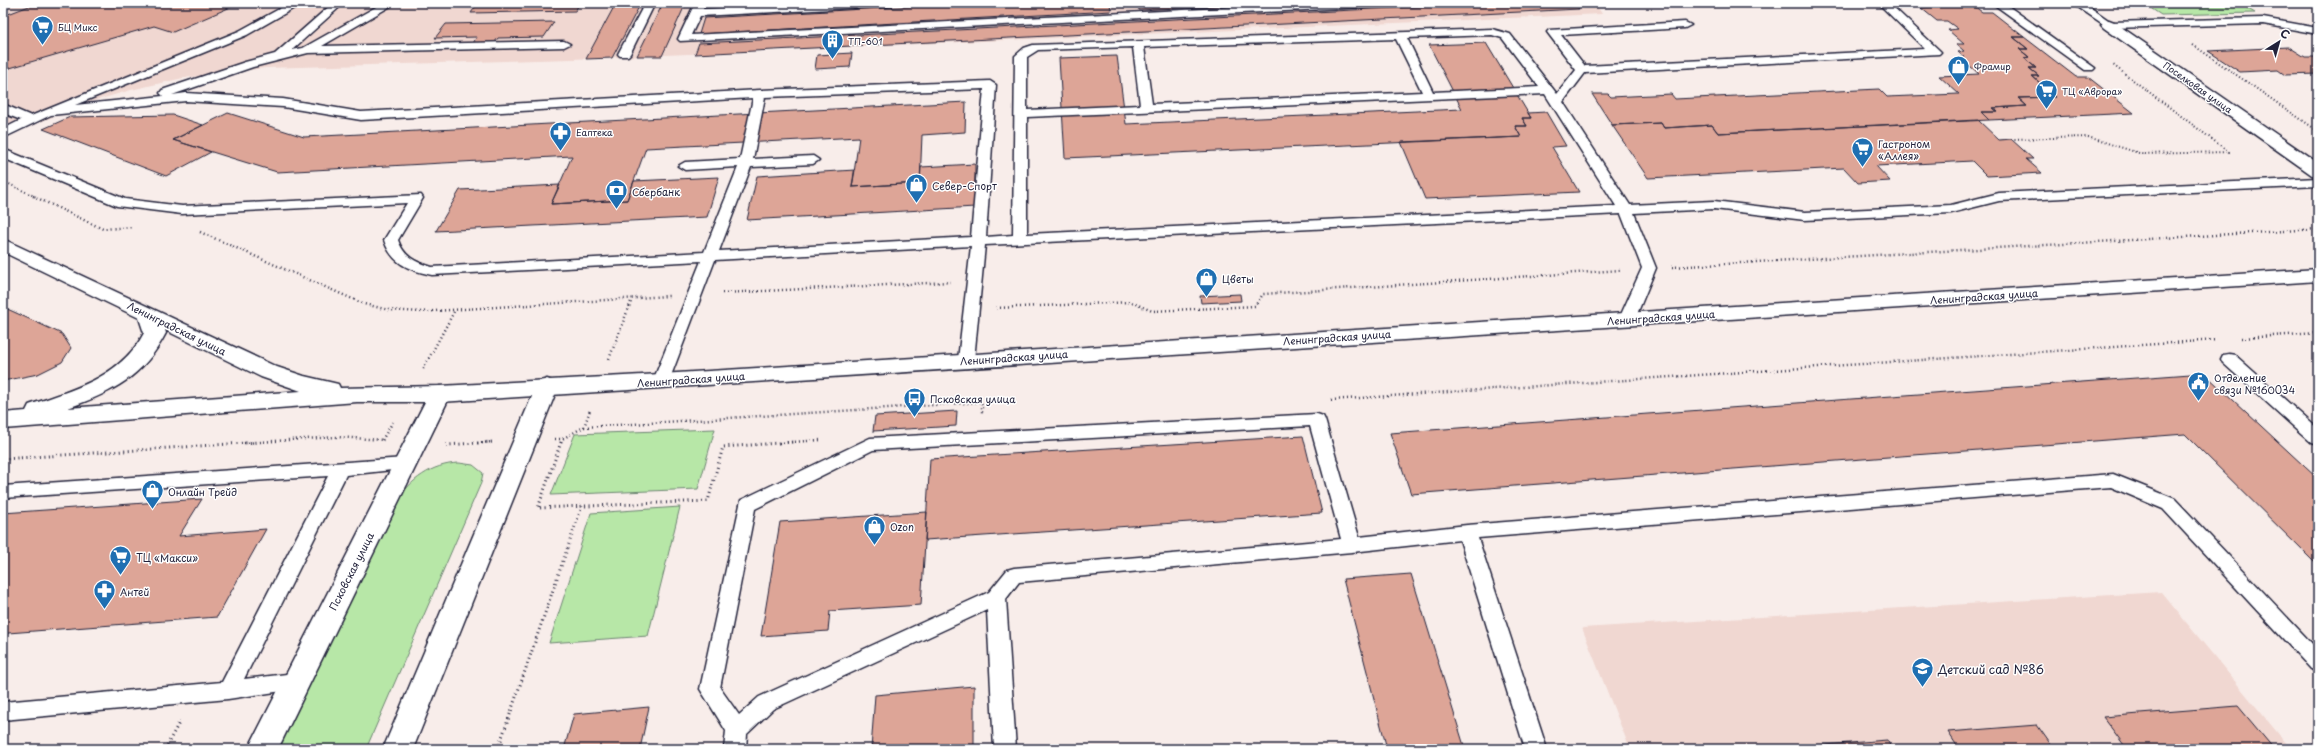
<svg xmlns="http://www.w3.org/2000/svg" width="2321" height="752" font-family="'Playpen Sans',sans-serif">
  <rect width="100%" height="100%" fill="#f8edea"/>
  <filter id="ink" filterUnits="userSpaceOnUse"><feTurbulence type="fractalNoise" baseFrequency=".025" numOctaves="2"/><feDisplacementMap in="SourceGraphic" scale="8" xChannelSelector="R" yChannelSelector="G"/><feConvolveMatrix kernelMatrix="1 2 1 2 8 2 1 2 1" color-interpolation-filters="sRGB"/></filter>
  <g filter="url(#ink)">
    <path fill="#f0d7d1" d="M 3,3 L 1595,3 L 1602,14 L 572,59 L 266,68 L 183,78 L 131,90 L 80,105 L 3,138 Z
      M 2161,592 L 2291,749 L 1630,749 L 1582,628 Z"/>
    <path fill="#b7e7a7" stroke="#6c8471" d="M 2143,3 L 2238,3 L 2255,13 L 2161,15 Z
      M 715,429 L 698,489 L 551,495 L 575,434 Z
      M 459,463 L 473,465 L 483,473 L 481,483 L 366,749 L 278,749 L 395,502 C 411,480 431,464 459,463 Z
      M 680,507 L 648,636 L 549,643 L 591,513 Z"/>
    <path fill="#dda597" stroke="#22223b" d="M 37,3 L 240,3 L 173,32 L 154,26 L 3,70 L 3,16 Z
      M 478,3 L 580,3 L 575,11 L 471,13 Z
      M 616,3 L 641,3 L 612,58 L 586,59 Z
      M 663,3 L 686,3 L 662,56 L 637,56 Z
      M 719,3 L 813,3 L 718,8 Z
      M 971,3 L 1110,3 L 1111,11 L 699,34 L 704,18 Z
      M 1138,3 L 1275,3 L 1139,10 Z
      M 1492,3 L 1574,3 L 1579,9 L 695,54 L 699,43 Z
      M 1926,3 L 1970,3 L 1982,12 L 1992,12 L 2024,37 L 2013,37 L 2028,49 L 2019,49 L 2029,57 L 2024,58 L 2036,68 L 2029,68 L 2039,76 L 2032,76 L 2056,97 L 2018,98 L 2027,106 L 1993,108 L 1998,112 L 1981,112 L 1989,120 L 1718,133 L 1712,125 L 1664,128 L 1661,123 L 1612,125 L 1592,94 L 1608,94 L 1611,97 L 1671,94 L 1675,99 L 1879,89 L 1887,97 L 1959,94 L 1939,76 L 1979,74 L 1961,58 L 1965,58 L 1958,52 L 1964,51 L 1956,44 L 1964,44 L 1948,30 L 1958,29 L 1947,21 L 1937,21 L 1921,8 L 1931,7 Z
      M 554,22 L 544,37 L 498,38 L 495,42 L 473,43 L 477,37 L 435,38 L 446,24 Z
      M 2013,37 L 2024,37 L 2076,77 L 2088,77 L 2134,113 L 1989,120 L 1981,112 L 1998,112 L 1993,108 L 2027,106 L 2018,98 L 2056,97 L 2032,76 L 2039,76 L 2029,68 L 2036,68 L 2024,58 L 2029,57 L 2019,49 L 2028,49 Z
      M 1486,43 L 1531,118 L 1522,118 L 1527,126 L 1515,126 L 1521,137 L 1065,158 L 1059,58 L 1117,56 L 1126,124 L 1462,109 L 1429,45 Z
      M 2289,47 L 2305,57 L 2318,57 L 2318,74 L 2285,75 L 2278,70 L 2240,72 L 2208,51 Z
      M 852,53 L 850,67 L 815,69 L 817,55 Z
      M 966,102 L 965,132 L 922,135 L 920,183 L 852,187 L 859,137 L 646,148 L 627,200 L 551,204 L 572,156 L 277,172 L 173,140 L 228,113 L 304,137 Z
      M 1546,112 L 1566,146 L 1552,147 L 1579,192 L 1425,199 L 1401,142 L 1521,137 L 1515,126 L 1527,126 L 1522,118 L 1531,118 L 1528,113 Z
      M 173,115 L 203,125 L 173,140 L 211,152 L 166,176 L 43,129 L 70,117 Z
      M 1978,120 L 1999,140 L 2011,139 L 2033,159 L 2026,159 L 2042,173 L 1987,176 L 1972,161 L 1876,166 L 1890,181 L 1858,183 L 1844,168 L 1648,178 L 1612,125 L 1661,123 L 1664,128 L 1712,125 L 1718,133 Z
      M 975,164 L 975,207 L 747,220 L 757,176 L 855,170 L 852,187 L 920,183 L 921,167 Z
      M 719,177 L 707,217 L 436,231 L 460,190 L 560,185 L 551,204 L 627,200 L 634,181 Z
      M 1240,294 L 1241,301 L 1201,303 L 1200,296 Z
      M 3,307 L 62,334 L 71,348 L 62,362 L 38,374 L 3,381 Z
      M 2204,373 L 2318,479 L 2318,566 L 2185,434 L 1411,494 L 1390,433 Z
      M 957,411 L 956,426 L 873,431 L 875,416 Z
      M 1303,436 L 1322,513 L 925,540 L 930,459 Z
      M 202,499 L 179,536 L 266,529 L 217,617 L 8,633 L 3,640 L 3,513 Z
      M 927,512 L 921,605 L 830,611 L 828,631 L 761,636 L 780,522 Z
      M 1411,574 L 1465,749 L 1387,749 L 1343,579 Z
      M 974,686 L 974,749 L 871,749 L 875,695 Z
      M 2238,706 L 2274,749 L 2127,749 L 2103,717 Z
      M 649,707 L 640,749 L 564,749 L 574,714 Z
      M 2037,725 L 2054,749 L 1959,749 L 1948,732 Z
      M 1887,740 L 1892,749 L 1801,749 L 1800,747 Z"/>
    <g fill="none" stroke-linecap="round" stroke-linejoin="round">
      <defs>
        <path id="service" d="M 290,3 L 303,3 L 247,35 L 75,105 L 163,96 L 160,93 L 162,90 L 245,62 L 275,54 L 333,3 L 344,3 L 292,50 L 303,48 L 383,3 L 396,3 L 322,46 L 564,41 L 570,44 L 564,47 L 308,53 L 253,67 L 172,95 L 186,93 L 283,99 L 361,112 L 760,90 L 990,81 L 996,85 L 986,237 L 1013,235 L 1015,56 L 1024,48 L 1033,45 L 1492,29 L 1510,34 L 1557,94 L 1576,70 L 1547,32 L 1549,30 L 1685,22 L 1691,25 L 1685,28 L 1561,35 L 1585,66 L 1925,49 L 1878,3 L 1889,3 L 1939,50 L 1941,52 L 1939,54 L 1585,73 L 1563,102 L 1630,205 L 1714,201 L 1805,212 L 1951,205 L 1999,193 L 2318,178 L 2318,186 L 1999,201 L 1951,213 L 1805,220 L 1714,209 L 1634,213 L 1656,268 L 1635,319 L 1632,322 L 1622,322 L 1619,319 L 1642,268 L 1621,214 L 985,245 L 974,360 L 972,364 L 960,364 L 958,360 L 971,246 L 715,260 L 669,381 L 667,385 L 655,385 L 653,381 L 701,261 L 432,275 C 409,270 392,264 384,240 L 407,203 L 182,214 L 117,206 L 3,158 L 3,149 L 125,199 L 182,206 L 421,195 L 423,198 L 398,240 C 404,257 415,262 432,267 L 704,252 L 738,167 L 685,170 L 678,166 L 685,162 L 740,159 L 753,98 L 361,120 L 283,107 L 186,101 L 51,115 L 3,138 L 3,129 L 21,120 L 3,113 L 3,104 L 31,116 L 239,31 ZM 1492,35 L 1502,38 L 1539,87 L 1433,92 L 1407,38 ZM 1396,39 L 1422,92 L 1152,104 L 1144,47 ZM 1133,47 L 1140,105 L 1027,110 L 1027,57 L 1038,50 ZM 984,89 L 971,237 L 719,251 L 751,167 L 813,164 L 819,160 L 813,156 L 753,159 L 765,97 ZM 1545,94 L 1616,206 L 1027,234 L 1027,117 Z
          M 645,3 L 655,3 L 630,54 L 628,56 L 620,56 L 618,54 Z
          M 695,3 L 705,3 L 703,9 L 825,3 L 892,3 L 887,6 L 700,16 L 691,35 L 1321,3 L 1389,3 L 1384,6 L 680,41 L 678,39 Z
          M 1992,3 L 2004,3 L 2095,68 L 2093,70 L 2085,70 Z
          M 2072,3 L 2084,3 L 2111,22 L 2263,18 L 2318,28 L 2318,34 L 2263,24 L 2109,28 Z
          M 2229,354 L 2235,355 L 2318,429 L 2318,445 L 2312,443 L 2223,363 L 2221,359 L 2223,355 Z
          M 1317,414 L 1323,416 L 1325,420 L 1359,537 L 1467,525 L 2113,474 L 2175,499 L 2318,650 L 2318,671 L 2311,669 L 2163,509 L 2111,487 L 1478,538 L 1547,749 L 1525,749 L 1460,540 L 1352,552 L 1019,582 L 1006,599 L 1016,749 L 994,749 L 987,610 L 773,709 L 747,734 L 746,749 L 724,749 L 726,731 L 700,689 L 741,500 L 870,438 ZM 1310,426 L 1341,539 L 1014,568 L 1007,570 L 989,592 L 759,697 L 739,715 L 720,688 L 755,509 L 873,450 Z
          M 405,458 L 411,460 L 414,464 L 411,468 L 346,475 L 244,679 L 295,673 L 302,676 L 305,682 L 302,688 L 228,699 L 3,720 L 3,702 L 222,682 L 328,476 L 3,498 L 3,486 Z"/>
        <path id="minor" d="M 2109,20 L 2114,22 L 2318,163 L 2318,176 L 2312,175 L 2104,28 L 2101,25 L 2104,22 Z
          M 547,379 L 555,382 L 558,387 L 413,749 L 383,749 L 536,387 L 539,382 Z
          M 440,386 L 448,389 L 451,394 L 278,749 L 248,749 L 429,394 L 432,389 Z"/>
        <path id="secondary" d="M 3,239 L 277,367 L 304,376 L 338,384 L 340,388 L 440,386 L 661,374 L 2318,269 L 2318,281 L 661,388 L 440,402 L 357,402 L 3,429 L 3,413 L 26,411 L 29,405 C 73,390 121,377 144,333 L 139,318 L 3,252 ZM 165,330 L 261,377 L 301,391 L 68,408 C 113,392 143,377 166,333 Z"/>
      </defs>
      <use href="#service" stroke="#22223b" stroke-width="3"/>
      <use href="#minor" stroke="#22223b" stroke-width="3"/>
      <use href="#secondary" stroke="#22223b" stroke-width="3"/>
      <path stroke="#22223b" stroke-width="2" stroke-dasharray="1 2.5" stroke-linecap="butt" d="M 2193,45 L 2318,131
        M 2011,139 L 2088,137 L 2142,154 L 2229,152 L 2113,65
        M 3,181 L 36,197"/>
      <path stroke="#22223b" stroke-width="2.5" stroke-dasharray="1 3" stroke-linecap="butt" d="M 33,196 L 103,229 L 133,227
        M 200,232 L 364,304 L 389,310 L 419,312 L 669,296
        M 1672,267 L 2318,229
        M 722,293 L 950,282
        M 996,308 L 1131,302 L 1152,311 L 1255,306 L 1263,294 L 1621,270
        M 2241,338 L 2318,333
        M 609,359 L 632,299
        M 423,369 L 455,310
        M 1331,400 L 2216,340
        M 584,427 L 982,402 L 982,414
        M 555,439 L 562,439 L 584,427 L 590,410
        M 382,440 L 394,420
        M 244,443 L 335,437 L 384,440
        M 477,443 L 493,442
        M 561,443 L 562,439
        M 779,443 L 821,440"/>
      <path stroke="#22223b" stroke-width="3" stroke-dasharray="1 3.5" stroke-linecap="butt" d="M 561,442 L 538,508 L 708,501 L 723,447 L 793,442
        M 446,445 L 493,442
        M 3,459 L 259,442
        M 165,749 L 180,721
        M 498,749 L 582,506"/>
      <use href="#service" fill="#fff" fill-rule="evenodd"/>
      <use href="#minor" fill="#fff" fill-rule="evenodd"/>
      <use href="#secondary" fill="#fff" fill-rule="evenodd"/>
    </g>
  </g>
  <defs>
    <symbol id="supermarket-pin" viewBox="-11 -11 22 30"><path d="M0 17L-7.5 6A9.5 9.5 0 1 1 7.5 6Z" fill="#1f6fb2" stroke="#fff"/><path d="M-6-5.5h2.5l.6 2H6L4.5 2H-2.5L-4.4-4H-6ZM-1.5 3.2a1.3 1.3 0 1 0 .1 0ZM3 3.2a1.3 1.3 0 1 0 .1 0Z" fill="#fff"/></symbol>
    <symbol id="building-pin" viewBox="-11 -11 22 30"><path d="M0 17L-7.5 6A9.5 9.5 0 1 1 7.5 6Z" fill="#1f6fb2" stroke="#fff"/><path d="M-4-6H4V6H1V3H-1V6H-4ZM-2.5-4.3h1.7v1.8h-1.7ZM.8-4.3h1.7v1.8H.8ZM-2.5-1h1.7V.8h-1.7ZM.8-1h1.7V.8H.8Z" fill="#fff"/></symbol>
    <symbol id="shop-pin" viewBox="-11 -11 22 30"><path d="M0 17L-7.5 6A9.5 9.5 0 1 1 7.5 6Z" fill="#1f6fb2" stroke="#fff"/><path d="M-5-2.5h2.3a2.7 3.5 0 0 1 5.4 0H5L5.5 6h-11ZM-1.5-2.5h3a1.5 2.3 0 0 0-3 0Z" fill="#fff"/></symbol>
    <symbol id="pharmacy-pin" viewBox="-11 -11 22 30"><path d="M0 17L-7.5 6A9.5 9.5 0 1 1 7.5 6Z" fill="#1f6fb2" stroke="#fff"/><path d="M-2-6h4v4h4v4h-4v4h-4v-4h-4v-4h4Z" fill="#fff"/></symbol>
    <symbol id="bank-pin" viewBox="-11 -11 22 30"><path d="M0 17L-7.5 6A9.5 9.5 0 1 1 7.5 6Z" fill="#1f6fb2" stroke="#fff"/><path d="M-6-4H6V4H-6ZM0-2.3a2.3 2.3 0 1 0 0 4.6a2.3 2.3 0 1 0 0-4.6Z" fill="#fff"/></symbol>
    <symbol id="civic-pin" viewBox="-11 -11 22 30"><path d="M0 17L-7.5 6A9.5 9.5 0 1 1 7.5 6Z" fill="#1f6fb2" stroke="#fff"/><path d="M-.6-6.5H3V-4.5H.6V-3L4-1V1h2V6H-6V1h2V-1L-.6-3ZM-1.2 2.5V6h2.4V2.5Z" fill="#fff"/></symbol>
    <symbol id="bus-pin" viewBox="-11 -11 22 30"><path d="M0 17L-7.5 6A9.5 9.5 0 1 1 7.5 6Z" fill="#1f6fb2" stroke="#fff"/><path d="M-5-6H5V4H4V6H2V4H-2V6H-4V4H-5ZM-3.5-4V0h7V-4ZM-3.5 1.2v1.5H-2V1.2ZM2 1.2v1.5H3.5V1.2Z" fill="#fff"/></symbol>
    <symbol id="school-pin" viewBox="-11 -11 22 30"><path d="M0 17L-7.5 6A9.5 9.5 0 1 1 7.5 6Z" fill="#1f6fb2" stroke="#fff"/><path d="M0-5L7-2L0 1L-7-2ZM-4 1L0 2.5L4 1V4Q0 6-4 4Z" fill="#fff"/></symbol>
  </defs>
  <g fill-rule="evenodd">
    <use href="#supermarket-pin" x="30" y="14" width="25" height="34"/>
    <use href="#building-pin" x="820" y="28" width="25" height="34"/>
    <use href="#shop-pin" x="1946" y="54" width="25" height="34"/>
    <use href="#supermarket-pin" x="2034" y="78" width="25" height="34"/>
    <use href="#pharmacy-pin" x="548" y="120" width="25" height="34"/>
    <use href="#supermarket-pin" x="1850" y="136" width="25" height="34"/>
    <use href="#shop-pin" x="904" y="172" width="25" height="34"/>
    <use href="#bank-pin" x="604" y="178" width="25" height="34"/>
    <use href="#shop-pin" x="1194" y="266" width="25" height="34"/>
    <use href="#civic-pin" x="2186" y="370" width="25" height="34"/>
    <use href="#bus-pin" x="902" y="386" width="25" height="34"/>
    <use href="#shop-pin" x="140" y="478" width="25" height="34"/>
    <use href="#shop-pin" x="862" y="514" width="25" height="34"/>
    <use href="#supermarket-pin" x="108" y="544" width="25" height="34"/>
    <use href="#pharmacy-pin" x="92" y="578" width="25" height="34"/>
    <use href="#school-pin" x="1910" y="656" width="25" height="34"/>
  </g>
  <g text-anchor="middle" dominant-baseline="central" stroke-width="3" stroke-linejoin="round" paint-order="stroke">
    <g font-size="9" fill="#22223b" stroke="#fff" text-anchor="start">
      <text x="58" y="27">БЦ Микс</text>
      <text x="848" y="41">ТП-601</text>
      <text x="1974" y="66">Фрамир</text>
      <text x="2062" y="91">ТЦ «Аврора»</text>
      <text x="576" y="132">Еаптека</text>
    </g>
    <g font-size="9" fill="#22223b" stroke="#fff">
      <text transform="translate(2198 87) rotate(35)">Поселковая улица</text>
    </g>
    <g font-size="10" fill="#22223b" stroke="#fff" text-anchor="start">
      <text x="1878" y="143">Гастроном<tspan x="1878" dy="12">«Аллея»</tspan></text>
      <text x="932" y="185">Север-Спорт</text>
      <text x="632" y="191">Сбербанк</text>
      <text x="1222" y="278">Цветы</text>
      <text x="2214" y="377">Отделение<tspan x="2214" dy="12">связи №160034</tspan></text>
      <text x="930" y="398">Псковская улица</text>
      <text x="168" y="491">Онлайн Трейд</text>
      <text x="890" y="526">Ozon</text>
      <text x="136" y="557">ТЦ «Макси»</text>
      <text x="120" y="591">Антей</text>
    </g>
    <g font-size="10" fill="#22223b" stroke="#fff">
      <text transform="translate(1984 296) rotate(-4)">Ленинградская улица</text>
      <text transform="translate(1661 317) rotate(-4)">Ленинградская улица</text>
      <text transform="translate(177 328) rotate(26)">Ленинградская улица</text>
      <text transform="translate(1337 337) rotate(-4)">Ленинградская улица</text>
      <text transform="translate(1014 357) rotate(-4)">Ленинградская улица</text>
      <text transform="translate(691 379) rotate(-4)">Ленинградская улица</text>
      <text transform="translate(351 571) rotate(-63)">Псковская улица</text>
    </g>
    <g font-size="12" fill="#22223b" stroke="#fff" text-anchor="start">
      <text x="1938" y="669">Детский сад №86</text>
    </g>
  </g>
  <rect width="2321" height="752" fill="none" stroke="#fff" stroke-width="16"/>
  <rect x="8" y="8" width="2305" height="736" fill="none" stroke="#22223b" stroke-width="1.5" filter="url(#ink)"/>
  <g transform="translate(2279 42) rotate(37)" stroke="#ffffff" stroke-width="3" paint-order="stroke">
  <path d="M0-3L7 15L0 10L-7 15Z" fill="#22223b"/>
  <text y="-6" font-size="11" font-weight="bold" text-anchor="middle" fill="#22223b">С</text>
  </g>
</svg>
